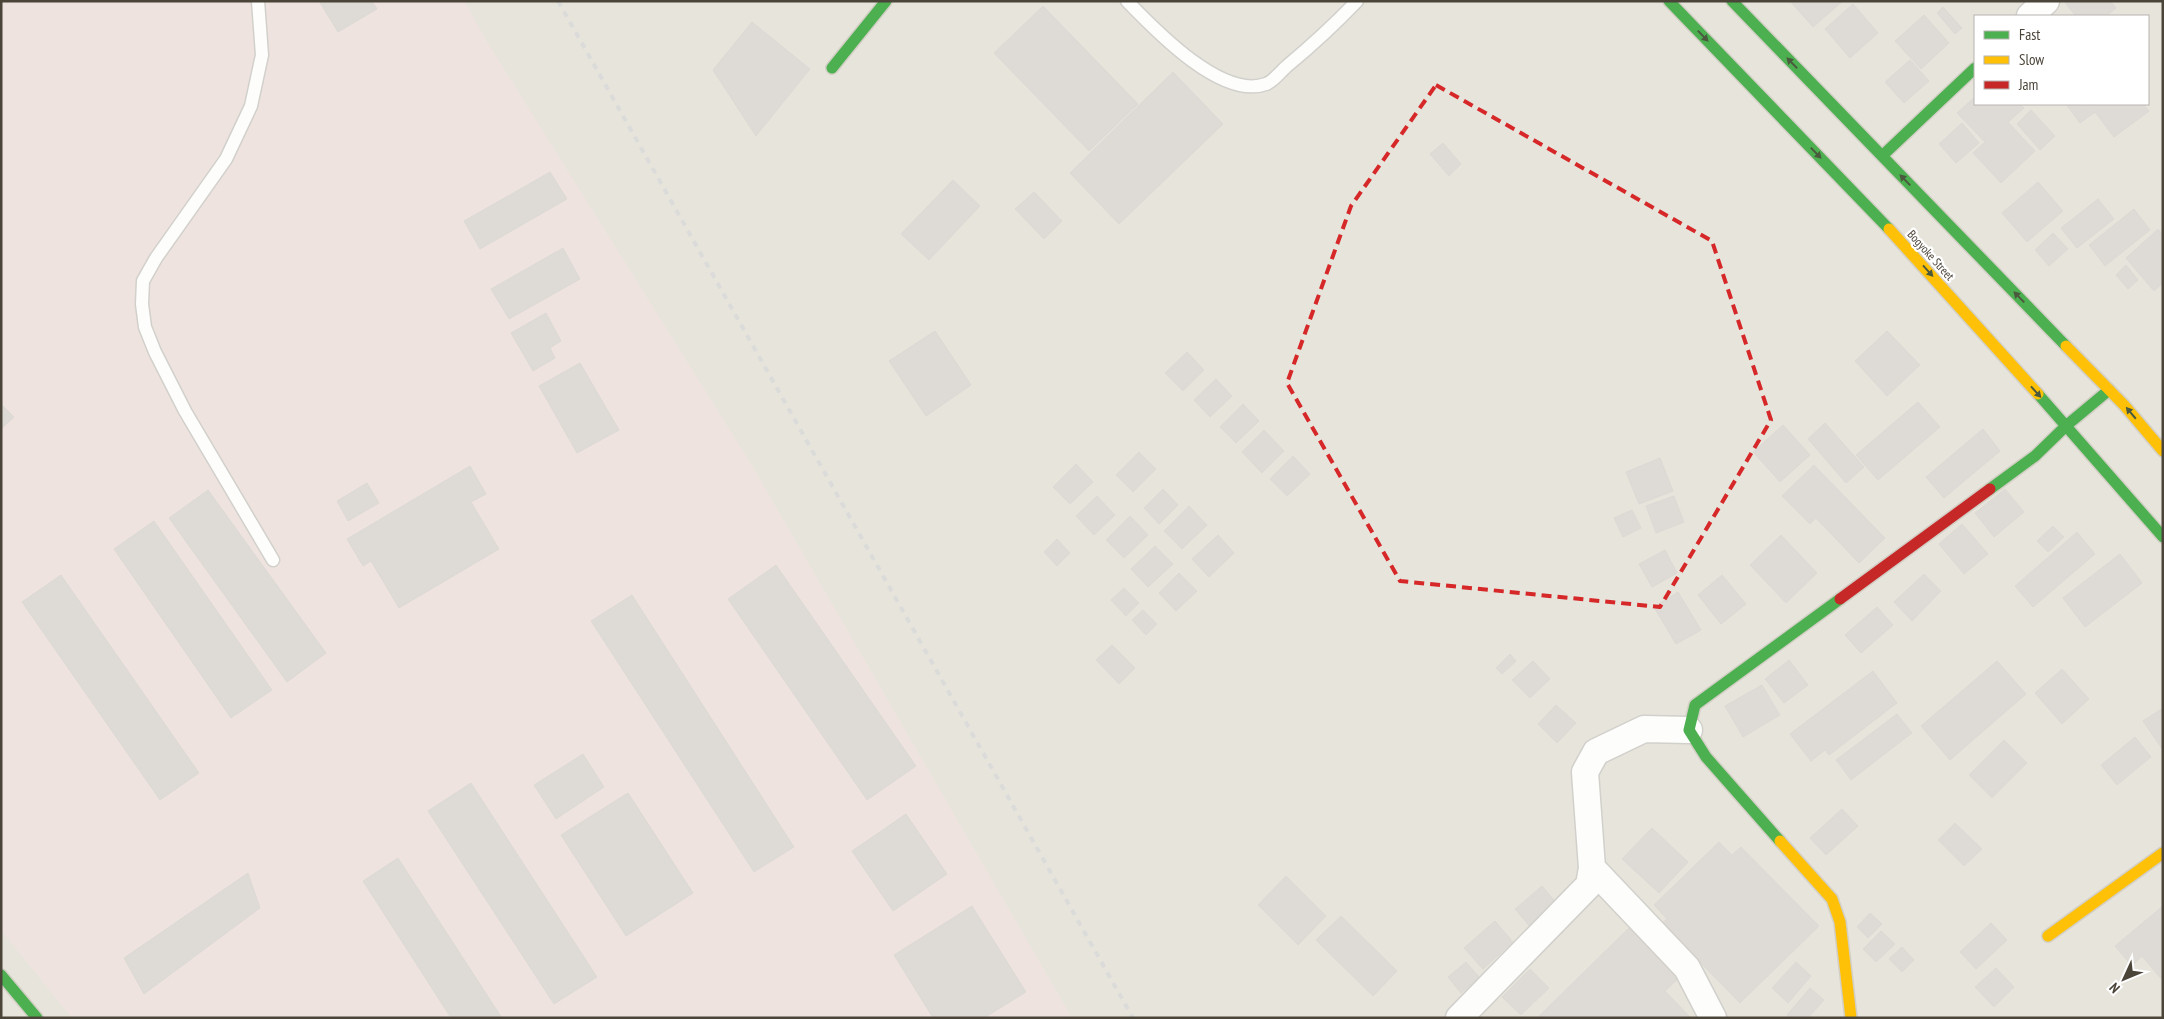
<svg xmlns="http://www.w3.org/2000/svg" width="2164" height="1019" font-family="'PT Sans Narrow',sans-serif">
  <rect width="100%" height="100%" fill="#f4f2ee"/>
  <path fill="#e7e4dc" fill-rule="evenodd" d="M 1,1 L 2163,1 L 2163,1018 L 1,1018 ZM 1975,16 L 2148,16 L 2148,104 L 1975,104 Z"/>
  <path fill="#eee3df" d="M 1,1 L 464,1 L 486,40 L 751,464 L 1072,1018 L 72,1018 L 1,930 Z"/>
  <path fill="#dedbd6" stroke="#dcd9d4" d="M 319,1 L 372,1 L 377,9 L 338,32 Z
    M 1790,1 L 1843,1 L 1813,27 Z
    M 2067,1 L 2110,1 L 2116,8 L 2106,16 L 2076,16 L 2065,3 Z
    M 1853,4 L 1878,33 L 1850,58 L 1825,29 Z
    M 1043,6 L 1138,104 L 1089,151 L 994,53 Z
    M 1943,7 L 1962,28 L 1955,34 L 1937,13 Z
    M 1924,15 L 1949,43 L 1921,69 L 1895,41 Z
    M 752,22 L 810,69 L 756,136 L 713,70 Z
    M 1910,60 L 1929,81 L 1904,103 L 1885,82 Z
    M 1173,72 L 1223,124 L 1119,224 L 1070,173 Z
    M 1975,97 L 1975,104 L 2020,104 L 2024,108 L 2008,122 L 2035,151 L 2001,183 L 1973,153 L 1985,142 L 1957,113 Z
    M 2066,104 L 2143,104 L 2149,111 L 2114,137 L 2095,112 L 2080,123 Z
    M 2031,110 L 2055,136 L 2040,150 L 2017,124 Z
    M 1962,123 L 1979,143 L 1956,163 L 1939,144 Z
    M 1443,143 L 1461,164 L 1449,176 L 1430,154 Z
    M 550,172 L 567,199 L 480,249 L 464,221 Z
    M 953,180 L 980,206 L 929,260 L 901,234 Z
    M 2038,182 L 2063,211 L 2027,242 L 2002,213 Z
    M 1034,192 L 1062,221 L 1044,239 L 1015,209 Z
    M 2098,199 L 2114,219 L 2077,248 L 2061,228 Z
    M 2134,209 L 2150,230 L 2105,266 L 2089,245 Z
    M 2158,229 L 2163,235 L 2163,283 L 2154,291 L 2126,258 Z
    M 2053,233 L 2068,249 L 2049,266 L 2035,250 Z
    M 563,248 L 580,279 L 509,319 L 491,289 Z
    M 2126,265 L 2138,280 L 2128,289 L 2116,275 Z
    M 546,313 L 561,341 L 550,348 L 555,358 L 533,371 L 511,333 Z
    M 935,331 L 971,385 L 926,416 L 889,361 Z
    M 1887,331 L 1920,365 L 1887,396 L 1855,361 Z
    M 1187,352 L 1204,370 L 1183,391 L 1165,373 Z
    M 580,363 L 619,430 L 577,453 L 539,386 Z
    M 1216,379 L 1232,396 L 1210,417 L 1194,400 Z
    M 1918,402 L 1940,427 L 1878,480 L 1856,455 Z
    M 1,404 L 14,417 L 1,429 Z
    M 1243,404 L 1259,421 L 1236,443 L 1220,427 Z
    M 1825,423 L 1864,467 L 1846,483 L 1808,439 Z
    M 1783,425 L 1810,455 L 1780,482 L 1753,452 Z
    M 1983,429 L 2000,451 L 1944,498 L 1926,477 Z
    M 1264,430 L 1284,451 L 1262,473 L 1242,452 Z
    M 1139,452 L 1156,469 L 1133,492 L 1116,475 Z
    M 1293,456 L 1310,474 L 1287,496 L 1270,479 Z
    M 1660,458 L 1673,491 L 1639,504 L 1626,472 Z
    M 1076,464 L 1093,482 L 1070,504 L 1053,487 Z
    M 1814,465 L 1885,538 L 1859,563 L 1816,518 L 1810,524 L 1782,496 Z
    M 470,466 L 486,494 L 471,502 L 499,549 L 399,608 L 371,561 L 363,566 L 347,539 Z
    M 367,483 L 379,503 L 348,521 L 337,501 Z
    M 1163,489 L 1178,505 L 1159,524 L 1144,508 Z
    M 2005,489 L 2024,512 L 1994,537 L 1975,513 Z
    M 208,490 L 326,653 L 287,682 L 169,518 Z
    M 1097,496 L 1115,515 L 1094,535 L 1076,516 Z
    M 1674,496 L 1684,522 L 1656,533 L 1646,506 Z
    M 1189,506 L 1207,525 L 1182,549 L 1164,531 Z
    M 1632,510 L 1641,528 L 1623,537 L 1614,518 Z
    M 1130,516 L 1148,535 L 1124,558 L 1106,540 Z
    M 154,521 L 272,690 L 231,718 L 114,549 Z
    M 1962,524 L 1988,554 L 1964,574 L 1939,544 Z
    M 2053,526 L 2064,537 L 2048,552 L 2037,541 Z
    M 2077,532 L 2095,554 L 2033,607 L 2015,586 Z
    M 1218,535 L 1234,553 L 1209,577 L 1192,559 Z
    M 1781,535 L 1817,573 L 1786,603 L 1750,565 Z
    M 1057,539 L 1070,553 L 1057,566 L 1044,552 Z
    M 1155,546 L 1173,564 L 1148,587 L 1131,569 Z
    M 1665,550 L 1677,573 L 1652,587 L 1639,564 Z
    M 2120,554 L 2142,583 L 2085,627 L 2063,598 Z
    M 776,565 L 916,766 L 867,800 L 728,599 Z
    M 1179,573 L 1197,591 L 1176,611 L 1159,593 Z
    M 1924,574 L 1941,591 L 1912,621 L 1894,602 Z
    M 61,575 L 199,773 L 160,800 L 22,602 Z
    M 1722,575 L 1746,604 L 1721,624 L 1698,595 Z
    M 1124,588 L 1139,603 L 1126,616 L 1111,600 Z
    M 1678,592 L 1701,630 L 1676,644 L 1654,607 Z
    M 632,595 L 794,847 L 754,872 L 591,621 Z
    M 1877,607 L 1893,625 L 1861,653 L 1845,635 Z
    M 1143,610 L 1157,624 L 1146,635 L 1132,620 Z
    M 1112,645 L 1135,668 L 1119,684 L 1096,660 Z
    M 1510,654 L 1516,661 L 1502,674 L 1496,668 Z
    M 1789,660 L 1808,685 L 1784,703 L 1765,679 Z
    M 1533,661 L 1550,679 L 1530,698 L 1512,680 Z
    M 1997,661 L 2026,694 L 1950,760 L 1921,726 Z
    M 2062,669 L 2089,699 L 2062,724 L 2035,693 Z
    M 1873,671 L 1897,703 L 1829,755 L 1825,750 L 1811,761 L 1790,734 Z
    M 1762,685 L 1780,715 L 1743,737 L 1725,706 Z
    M 1556,705 L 1576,723 L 1557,743 L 1538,724 Z
    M 2163,708 L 2163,750 L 2143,721 Z
    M 1897,714 L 1912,733 L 1851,780 L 1836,760 Z
    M 2135,737 L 2151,757 L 2117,785 L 2101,765 Z
    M 2004,740 L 2027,763 L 1992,798 L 1969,775 Z
    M 583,754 L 604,787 L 556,819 L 534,785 Z
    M 471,783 L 597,977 L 554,1004 L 428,811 Z
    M 628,793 L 693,893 L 626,936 L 561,835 Z
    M 1842,809 L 1858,826 L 1826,855 L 1810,838 Z
    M 906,814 L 947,874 L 893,911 L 852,851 Z
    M 1955,823 L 1982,849 L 1964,866 L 1938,840 Z
    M 1652,828 L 1688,862 L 1659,893 L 1622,859 Z
    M 1719,842 L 1732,855 L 1741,847 L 1819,926 L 1740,1003 L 1662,923 L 1667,919 L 1654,905 Z
    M 398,858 L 502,1018 L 451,1018 L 363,881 Z
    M 248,873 L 260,908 L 144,994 L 124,958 Z
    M 1286,876 L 1326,916 L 1298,945 L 1258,905 Z
    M 1542,886 L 1558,905 L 1531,928 L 1515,909 Z
    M 972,906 L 1026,992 L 984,1018 L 933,1018 L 894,955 Z
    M 2163,906 L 2163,981 L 2142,956 L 2132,966 L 2115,946 Z
    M 1870,913 L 1882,924 L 1868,938 L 1857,927 Z
    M 1341,916 L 1397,971 L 1373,996 L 1316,940 Z
    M 1495,921 L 1513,942 L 1483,969 L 1464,948 Z
    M 1634,923 L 1683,974 L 1665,991 L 1691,1018 L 1537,1018 Z
    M 1991,923 L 2007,940 L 1976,969 L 1960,952 Z
    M 1881,931 L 1895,944 L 1876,962 L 1863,949 Z
    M 1902,947 L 1914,960 L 1902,972 L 1889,959 Z
    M 1466,962 L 1479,977 L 1461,993 L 1448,977 Z
    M 1796,962 L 1811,976 L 1788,1003 L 1772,988 Z
    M 1996,968 L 2014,987 L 1994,1007 L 1975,987 Z
    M 1530,969 L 1549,988 L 1521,1015 L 1502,997 Z
    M 1810,988 L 1824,1000 L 1808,1018 L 1790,1018 L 1787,1015 Z"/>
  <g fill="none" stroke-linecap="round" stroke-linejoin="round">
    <defs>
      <path id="lane" d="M 258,1 L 262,55 L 251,106 L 226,159 L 156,258 L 143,281 L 142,304 L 145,327 L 155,352 L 185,411 L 273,560
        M 1127,1 C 1156,31 1222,100 1266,84 C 1274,81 1281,71 1287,66 C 1311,46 1335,24 1357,1"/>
      <path id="street" d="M 2030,16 L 2046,1
        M 1592,868 L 1687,968 L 1713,1018
        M 1459,1018 L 1589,885 L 1592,868 L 1585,772 L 1596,752 L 1644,729 L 1689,730"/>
      <path id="fast" d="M 1669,1 L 1889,229
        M 1732,1 L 2066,346
        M 832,68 L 886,1
        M 1882,156 L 1975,68
        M 2038,394 L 2163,537
        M 1990,489 L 2035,456 L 2067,425 L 2109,390
        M 1780,841 L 1706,757 L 1689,730 L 1695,705 L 1840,599
        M 1,975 L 37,1018"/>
      <path id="slow" d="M 1889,229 L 2038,394
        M 2066,346 L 2124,405 L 2163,451
        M 1780,841 L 1832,899 L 1840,922 L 1851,1018
        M 2048,936 L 2163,853"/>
      <path id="jam" d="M 1840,599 L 1990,489"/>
    </defs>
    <use href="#lane" stroke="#d2d0cb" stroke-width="15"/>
    <use href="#street" stroke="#d2d0cb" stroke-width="29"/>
    <use href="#fast" stroke="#d3cfc5" stroke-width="14"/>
    <use href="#slow" stroke="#d3cfc5" stroke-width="14"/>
    <use href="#jam" stroke="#d3cfc5" stroke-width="14"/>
    <use href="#lane" stroke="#fdfdfc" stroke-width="12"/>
    <use href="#street" stroke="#fdfdfc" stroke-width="26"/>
    <use href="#fast" stroke="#4caf50" stroke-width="11"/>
    <use href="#slow" stroke="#ffc107" stroke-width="11"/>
    <use href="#jam" stroke="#c62828" stroke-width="11"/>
    <path stroke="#dbdbda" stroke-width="4" stroke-dasharray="6 6" stroke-linecap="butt" d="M 558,1 L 1133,1018"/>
  </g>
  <defs><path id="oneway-solid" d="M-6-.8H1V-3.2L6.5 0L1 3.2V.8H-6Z" transform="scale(1.25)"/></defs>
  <g fill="#4b593e">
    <use href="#oneway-solid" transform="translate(1703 36) rotate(46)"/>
    <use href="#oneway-solid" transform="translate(1792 63) rotate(-134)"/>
    <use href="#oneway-solid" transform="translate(1816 153) rotate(46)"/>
    <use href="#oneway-solid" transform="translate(1905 180) rotate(-134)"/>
    <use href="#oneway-solid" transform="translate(1928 271) rotate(48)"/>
    <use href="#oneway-solid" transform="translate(2019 297) rotate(-134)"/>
    <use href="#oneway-solid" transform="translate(2036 392) rotate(48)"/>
    <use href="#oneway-solid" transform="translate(2131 413) rotate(-130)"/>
  </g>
  <path fill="none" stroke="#d62828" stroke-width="4" stroke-dasharray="10 6" stroke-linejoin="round" d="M 1436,85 L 1712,241 L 1771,420 L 1660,607 L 1400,581 L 1287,383 L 1351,206 Z"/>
  <g text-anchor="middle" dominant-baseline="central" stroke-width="4.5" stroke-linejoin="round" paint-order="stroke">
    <g font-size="12" fill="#4b4439" stroke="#fff">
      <text transform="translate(1931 255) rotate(48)">Bogyoke Street</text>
    </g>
  </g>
  <rect width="2164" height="1019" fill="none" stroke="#4b4439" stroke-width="5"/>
  <rect x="1974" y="15" width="175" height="90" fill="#ffffff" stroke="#b7b4b0"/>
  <rect x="1984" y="31" width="25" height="8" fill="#4caf50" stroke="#b7b4b0"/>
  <text x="2019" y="40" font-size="15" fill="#4b4439">Fast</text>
  <rect x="1984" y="56" width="25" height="8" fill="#ffc107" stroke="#b7b4b0"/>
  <text x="2019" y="65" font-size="15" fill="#4b4439">Slow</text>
  <rect x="1984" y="81" width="25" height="8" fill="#c62828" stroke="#b7b4b0"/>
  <text x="2019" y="90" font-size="15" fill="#4b4439">Jam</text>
  <g transform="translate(2124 979) rotate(226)" stroke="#ffffff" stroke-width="4" paint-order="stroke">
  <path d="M0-4L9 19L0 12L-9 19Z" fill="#4b4439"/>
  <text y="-8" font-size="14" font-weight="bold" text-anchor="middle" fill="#4b4439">N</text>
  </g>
</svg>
